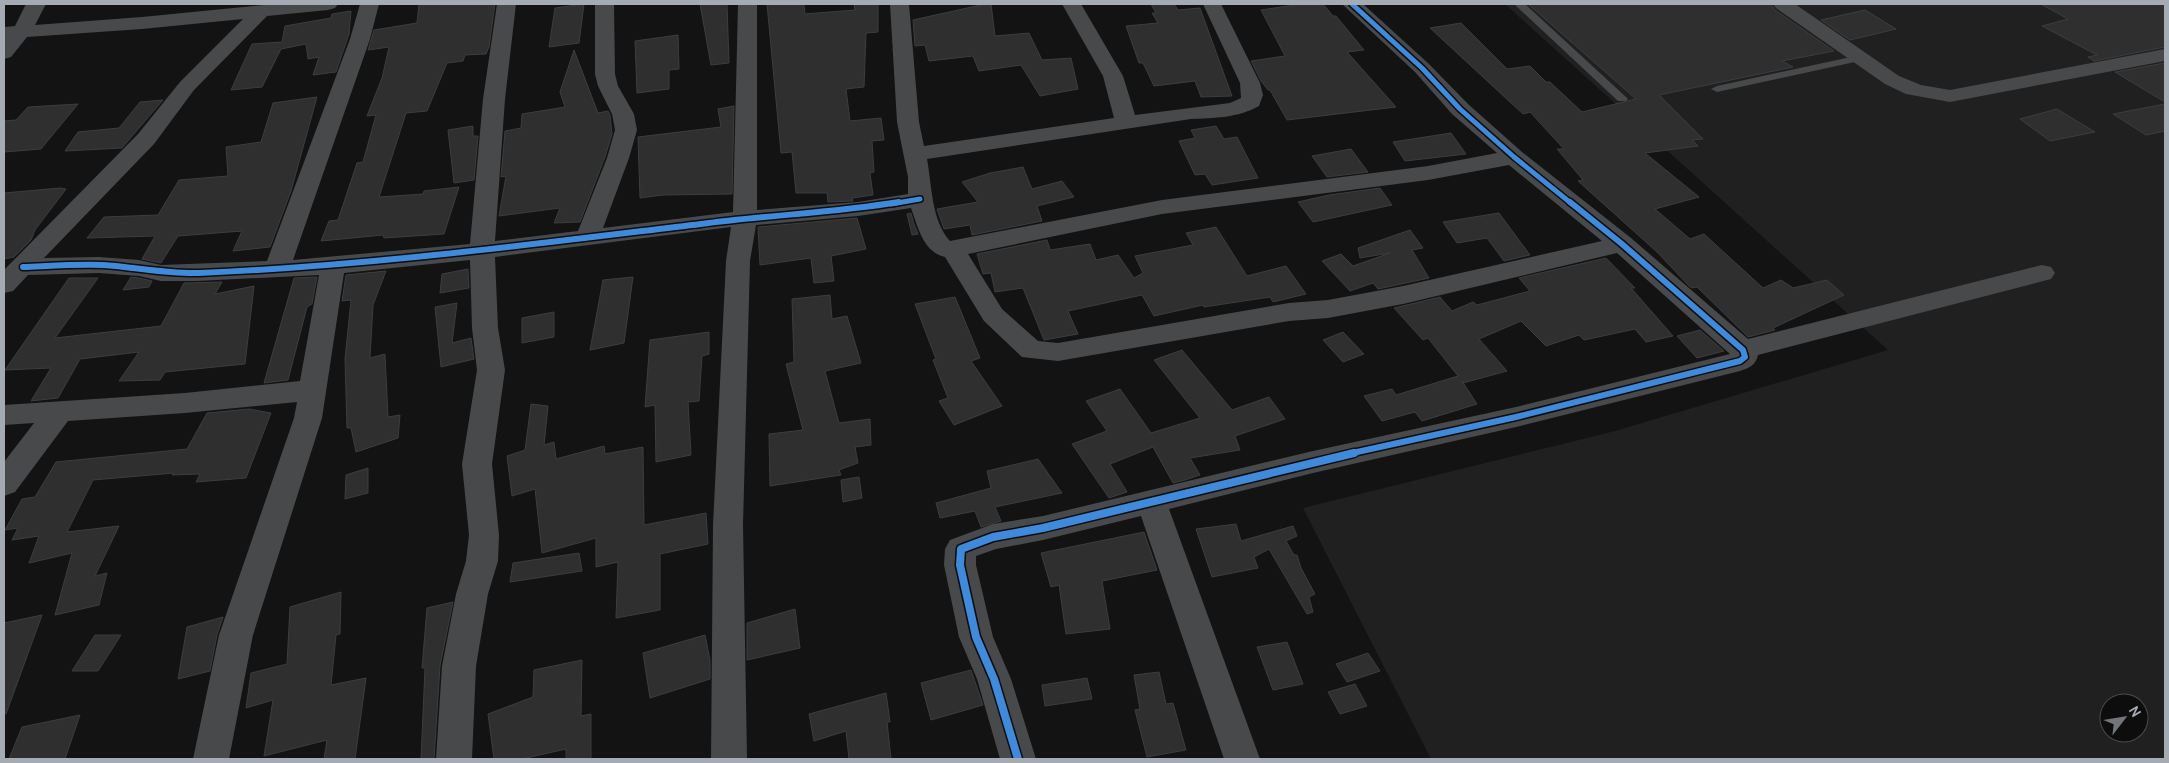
<svg xmlns="http://www.w3.org/2000/svg" width="2169" height="763" font-family="Cabin,sans-serif">
  <rect width="100%" height="100%" fill="#131313"/>
  <path fill="#202021" fill-rule="evenodd" d="M 1505,4 L 2165,4 L 2165,759 L 1431,759 L 1303,508 L 1615,431 L 1888,350 ZM 2109,703 L 2139,703 L 2139,733 L 2109,733 Z"/>
  <path fill="#2f2f30" stroke="#3b3d3f" d="M 419,4 L 495,4 L 489,47 L 486,54 L 465,55 L 463,61 L 447,63 L 427,111 L 406,113 L 379,197 L 423,194 L 424,191 L 459,187 L 444,234 L 384,238 L 383,235 L 321,241 L 329,221 L 338,220 L 357,163 L 363,162 L 376,115 L 367,116 L 382,78 L 389,47 L 368,50 L 374,30 L 417,23 Z
    M 584,4 L 579,43 L 549,47 L 555,8 Z
    M 700,4 L 727,4 L 729,63 L 711,65 Z
    M 767,4 L 804,4 L 805,14 L 855,10 L 854,4 L 878,4 L 878,32 L 866,33 L 864,87 L 846,89 L 850,121 L 881,118 L 884,140 L 872,141 L 874,172 L 870,173 L 873,195 L 852,198 L 853,201 L 828,202 L 827,193 L 796,193 L 792,152 L 781,153 Z
    M 985,4 L 991,4 L 995,36 L 1029,33 L 1042,60 L 1071,58 L 1078,89 L 1040,96 L 1021,65 L 979,71 L 973,56 L 929,61 L 925,45 L 915,46 L 913,20 Z
    M 1151,4 L 1174,4 L 1178,10 L 1200,8 L 1232,96 L 1201,97 L 1195,81 L 1154,86 L 1143,63 L 1139,63 L 1126,26 L 1158,23 L 1152,13 L 1156,13 Z
    M 1301,4 L 1323,4 L 1333,16 L 1336,16 L 1364,50 L 1347,52 L 1396,107 L 1287,120 L 1270,90 L 1268,90 L 1261,81 L 1251,61 L 1285,56 L 1261,10 Z
    M 1528,4 L 1771,4 L 1775,10 L 1834,51 L 1782,61 L 1793,67 L 1659,95 L 1703,139 L 1692,140 L 1698,146 L 1645,153 L 1699,197 L 1655,209 L 1690,239 L 1704,234 L 1763,288 L 1781,280 L 1793,288 L 1827,280 L 1844,295 L 1773,328 L 1775,330 L 1748,337 L 1697,287 L 1692,288 L 1689,286 L 1657,252 L 1578,181 L 1583,180 L 1557,149 L 1564,149 L 1530,112 L 1523,114 L 1430,28 L 1461,23 L 1507,69 L 1530,66 L 1546,82 L 1550,82 L 1582,112 L 1636,99 Z
    M 2041,4 L 2165,4 L 2165,47 L 2094,61 L 2088,57 L 2097,55 L 2042,26 L 2068,19 Z
    M 1865,10 L 1896,29 L 1850,40 L 1821,20 Z
    M 351,11 L 349,34 L 336,72 L 313,75 L 319,57 L 308,59 L 306,44 L 281,49 L 262,87 L 231,90 L 252,44 L 282,42 L 285,26 L 331,18 L 332,14 Z
    M 678,35 L 679,69 L 669,70 L 669,89 L 637,93 L 635,41 Z
    M 574,50 L 598,113 L 608,111 L 610,115 L 612,134 L 605,157 L 580,222 L 554,223 L 560,208 L 499,216 L 506,176 L 501,177 L 505,131 L 521,128 L 522,114 L 565,107 L 560,92 Z
    M 2165,63 L 2165,102 L 2115,72 Z
    M 317,97 L 291,191 L 270,247 L 233,251 L 242,231 L 178,236 L 161,263 L 142,259 L 155,236 L 87,238 L 104,217 L 158,215 L 179,180 L 228,176 L 226,147 L 261,142 L 273,103 Z
    M 163,100 L 122,148 L 65,151 L 78,132 L 119,128 L 140,102 Z
    M 78,104 L 41,149 L 4,152 L 4,121 L 16,120 L 28,107 Z
    M 2165,104 L 2165,131 L 2146,135 L 2113,114 Z
    M 734,106 L 732,194 L 663,195 L 640,198 L 638,137 L 721,127 L 718,109 Z
    M 2057,109 L 2095,132 L 2050,141 L 2020,119 Z
    M 473,126 L 473,136 L 478,136 L 474,180 L 454,183 L 448,130 Z
    M 1216,126 L 1224,139 L 1237,137 L 1258,178 L 1212,185 L 1205,174 L 1195,175 L 1179,141 L 1195,138 L 1191,130 Z
    M 1451,133 L 1466,154 L 1405,161 L 1393,142 Z
    M 1351,149 L 1368,172 L 1327,177 L 1312,156 Z
    M 1023,167 L 1032,189 L 1062,181 L 1074,197 L 1037,206 L 1042,221 L 972,235 L 970,225 L 944,229 L 937,209 L 978,202 L 962,182 L 990,173 Z
    M 60,188 L 66,189 L 35,230 L 31,240 L 14,257 L 4,259 L 4,193 Z
    M 1380,188 L 1392,205 L 1313,222 L 1298,202 L 1329,195 Z
    M 911,213 L 914,224 L 918,234 L 912,235 L 907,214 Z
    M 1499,213 L 1530,255 L 1504,261 L 1487,238 L 1457,243 L 1443,222 Z
    M 857,218 L 866,249 L 831,256 L 834,281 L 814,283 L 811,258 L 760,265 L 758,227 Z
    M 1216,227 L 1247,276 L 1286,266 L 1306,294 L 1273,302 L 1270,297 L 1204,307 L 1203,305 L 1154,316 L 1142,295 L 1068,311 L 1078,334 L 1044,340 L 1023,288 L 995,292 L 991,273 L 983,274 L 977,254 L 1047,240 L 1050,250 L 1090,244 L 1096,260 L 1118,255 L 1134,278 L 1143,273 L 1135,256 L 1193,245 L 1186,233 Z
    M 1410,230 L 1423,248 L 1412,250 L 1429,278 L 1378,289 L 1373,283 L 1350,291 L 1322,261 L 1341,254 L 1353,266 L 1390,253 L 1360,258 L 1358,248 Z
    M 1606,258 L 1635,288 L 1631,288 L 1673,336 L 1646,342 L 1635,329 L 1584,340 L 1579,335 L 1546,346 L 1521,321 L 1479,339 L 1507,371 L 1463,383 L 1462,381 L 1477,404 L 1422,421 L 1415,412 L 1382,421 L 1364,396 L 1392,389 L 1396,395 L 1458,376 L 1428,338 L 1423,340 L 1394,308 L 1440,297 L 1452,311 L 1473,302 L 1477,305 L 1530,291 L 1519,278 Z
    M 468,269 L 469,288 L 440,293 L 442,274 Z
    M 386,271 L 373,305 L 370,358 L 385,354 L 388,417 L 400,415 L 398,438 L 356,452 L 351,428 L 347,428 L 345,359 L 351,300 L 342,301 L 346,275 Z
    M 131,277 L 139,278 L 152,281 L 149,287 L 123,290 Z
    M 317,277 L 312,304 L 307,307 L 288,380 L 264,383 L 294,278 Z
    M 633,277 L 624,343 L 590,350 L 603,280 Z
    M 69,278 L 98,278 L 55,338 L 161,326 L 184,283 L 222,282 L 215,294 L 254,286 L 245,364 L 165,372 L 160,380 L 119,381 L 139,352 L 80,359 L 58,398 L 31,401 L 51,368 L 5,370 Z
    M 830,295 L 832,319 L 847,316 L 861,363 L 825,371 L 839,423 L 870,419 L 871,445 L 855,447 L 858,463 L 839,470 L 841,475 L 770,486 L 769,434 L 803,430 L 786,364 L 794,362 L 792,299 Z
    M 955,297 L 980,358 L 971,361 L 1002,406 L 954,425 L 939,401 L 948,398 L 933,360 L 936,359 L 915,304 Z
    M 457,303 L 452,343 L 471,338 L 474,359 L 441,367 L 435,307 Z
    M 554,312 L 554,337 L 522,343 L 522,318 Z
    M 1700,330 L 1724,351 L 1697,358 L 1677,336 Z
    M 709,332 L 709,354 L 702,356 L 699,401 L 688,402 L 691,455 L 656,462 L 655,405 L 645,407 L 650,340 Z
    M 1343,332 L 1364,354 L 1343,362 L 1323,340 Z
    M 1182,350 L 1232,410 L 1269,397 L 1285,419 L 1235,436 L 1240,450 L 1190,458 L 1200,475 L 1185,480 L 1173,483 L 1153,447 L 1110,464 L 1127,492 L 1109,498 L 1072,444 L 1107,431 L 1086,401 L 1120,389 L 1151,433 L 1200,418 L 1154,360 Z
    M 531,404 L 548,406 L 544,445 L 554,442 L 556,459 L 604,446 L 605,454 L 643,447 L 644,525 L 706,513 L 708,544 L 660,554 L 660,610 L 616,618 L 618,562 L 596,567 L 596,538 L 542,553 L 535,489 L 512,496 L 507,456 L 525,450 Z
    M 249,409 L 271,413 L 246,478 L 196,482 L 200,474 L 172,475 L 174,473 L 93,480 L 67,532 L 119,526 L 95,576 L 107,573 L 99,605 L 55,615 L 72,553 L 29,563 L 39,536 L 12,540 L 18,528 L 5,530 L 22,499 L 35,497 L 56,462 L 187,449 L 207,413 Z
    M 1038,459 L 1062,493 L 995,507 L 1001,521 L 981,527 L 975,511 L 940,518 L 936,503 L 991,488 L 987,471 Z
    M 368,468 L 368,493 L 345,499 L 346,475 Z
    M 859,477 L 862,498 L 843,502 L 841,480 Z
    M 1236,524 L 1241,541 L 1293,526 L 1297,536 L 1286,541 L 1294,555 L 1297,555 L 1301,568 L 1315,594 L 1309,597 L 1313,612 L 1307,614 L 1269,549 L 1254,557 L 1258,568 L 1212,577 L 1196,529 Z
    M 1144,532 L 1157,570 L 1102,581 L 1110,629 L 1066,634 L 1059,585 L 1051,587 L 1041,553 Z
    M 579,553 L 582,571 L 510,582 L 513,563 Z
    M 341,592 L 340,634 L 336,635 L 331,685 L 366,678 L 355,759 L 324,759 L 327,740 L 264,756 L 273,700 L 246,708 L 251,673 L 287,664 L 290,607 Z
    M 453,602 L 440,666 L 434,759 L 421,759 L 425,668 L 422,668 L 427,608 Z
    M 795,609 L 800,648 L 747,660 L 747,623 Z
    M 42,615 L 6,714 L 4,713 L 4,623 Z
    M 223,617 L 217,635 L 210,671 L 178,679 L 187,627 Z
    M 95,635 L 121,635 L 98,671 L 72,671 Z
    M 705,635 L 710,660 L 710,679 L 650,698 L 643,653 Z
    M 1287,642 L 1303,684 L 1273,690 L 1257,647 Z
    M 1368,653 L 1380,671 L 1347,682 L 1336,664 Z
    M 582,660 L 581,716 L 591,714 L 591,759 L 566,759 L 566,749 L 522,759 L 494,759 L 488,714 L 533,697 L 534,670 Z
    M 971,670 L 983,705 L 931,720 L 921,683 Z
    M 1159,672 L 1166,704 L 1173,703 L 1186,750 L 1147,757 L 1135,710 L 1140,709 L 1134,675 Z
    M 1087,678 L 1092,699 L 1045,706 L 1042,685 Z
    M 1355,684 L 1367,706 L 1340,714 L 1328,692 Z
    M 886,693 L 890,722 L 887,722 L 891,759 L 849,759 L 846,731 L 814,741 L 809,714 Z
    M 80,715 L 65,759 L 9,759 L 22,727 Z"/>
  <g fill="none" stroke-linecap="round" stroke-linejoin="round">
    <path fill="#47494b" fill-rule="evenodd" d="M 1514,4 L 1525,4 L 1626,97 L 1628,99 L 1626,101 L 1618,101 Z
      M 1860,55 L 1864,56 L 1866,58 L 1864,60 L 1717,92 L 1711,89 L 1717,86 Z"/>
    <path fill="#47494b" fill-rule="evenodd" d="M 26,4 L 46,4 L 35,25 L 142,17 L 274,4 L 338,4 L 335,8 L 328,10 L 267,16 L 194,90 L 154,144 L 44,258 L 99,257 L 139,260 L 161,265 L 267,261 L 350,39 L 360,4 L 379,4 L 370,39 L 293,260 L 470,244 L 483,99 L 497,4 L 516,4 L 505,99 L 495,241 L 578,231 L 607,158 L 615,130 L 612,114 L 598,86 L 595,74 L 595,4 L 614,4 L 615,74 L 618,86 L 634,114 L 637,130 L 629,158 L 603,228 L 733,212 L 738,4 L 757,4 L 757,210 L 858,202 L 908,194 L 908,177 L 897,122 L 890,4 L 909,4 L 919,122 L 924,146 L 1114,118 L 1103,76 L 1062,4 L 1081,4 L 1123,76 L 1135,115 L 1230,103 L 1241,98 L 1240,83 L 1203,4 L 1221,4 L 1260,83 L 1263,95 L 1259,106 C 1238,118 1214,118 1191,119 L 927,159 C 932,185 931,220 950,241 L 1162,200 L 1428,166 L 1497,153 L 1452,114 L 1415,72 L 1342,4 L 1363,4 L 1429,64 L 1468,104 L 1522,152 L 1631,238 L 1748,339 L 2042,265 L 2051,267 L 2055,273 L 2051,279 L 1758,355 C 1756,365 1749,368 1740,371 L 1516,427 L 1313,473 L 1169,509 L 1260,759 L 1224,759 L 1141,516 L 1043,540 L 996,549 L 976,556 L 976,565 L 993,637 L 1011,679 L 1036,759 L 1000,759 L 977,679 L 959,637 L 944,565 L 945,549 L 950,540 L 993,524 L 1043,516 L 1313,451 L 1516,407 L 1730,354 L 1617,253 L 1403,304 L 1328,318 L 1289,321 L 1058,361 L 1022,357 L 984,321 L 945,257 C 923,252 918,227 911,208 L 858,216 L 756,225 L 750,261 L 743,525 L 747,759 L 711,759 L 713,525 L 726,261 L 731,227 L 495,257 L 498,328 L 505,370 L 492,464 L 499,535 L 498,561 L 488,594 L 476,666 L 472,759 L 436,759 L 442,666 L 456,594 L 466,561 L 469,535 L 462,464 L 477,370 L 472,328 L 470,260 L 344,273 L 322,418 L 253,635 L 229,759 L 193,759 L 219,635 L 294,418 L 297,402 L 185,413 L 68,421 L 15,492 L 4,496 L 4,462 L 34,423 L 4,425 L 4,405 L 185,393 L 300,381 L 319,275 L 197,281 L 161,281 L 139,276 L 99,273 L 28,275 L 13,291 L 4,293 L 4,270 L 138,134 L 180,82 L 243,19 L 142,29 L 27,37 L 11,57 L 4,59 L 4,27 L 15,26 ZM 1509,165 L 1602,241 L 1403,286 L 1328,300 L 1289,303 L 1058,343 L 1038,341 L 1002,309 L 968,254 L 1162,214 L 1428,180 Z
      M 1773,4 L 1795,4 L 1899,76 L 1921,85 L 1950,90 L 2165,49 L 2165,61 L 1950,102 L 1906,94 L 1885,84 L 1776,8 Z"/>
    <defs>
      <path id="cycleway-far2" d="M 1352,4 L 1422,68 L 1460,109 L 1514,157 L 1572,204
        M 891,204 L 920,199"/>
      <path id="cycleway-far1" d="M 23,267 C 49,266 76,264 103,265 C 135,267 166,274 199,273 C 368,266 534,244 701,224 C 767,215 833,213 899,202
        M 1348,454 L 1516,417 L 1740,361 L 1745,357 L 1743,350 L 1622,244 L 1570,202"/>
      <path id="cycleway" d="M 1018,759 L 994,679 L 976,637 L 960,565 L 961,549 L 993,537 L 1043,528 L 1354,453"/>
    </defs>
    <use href="#cycleway-far2" stroke="#0d0d0e" stroke-width="8"/>
    <use href="#cycleway-far1" stroke="#0d0d0e" stroke-width="9"/>
    <use href="#cycleway" stroke="#0d0d0e" stroke-width="11"/>
    <use href="#cycleway-far2" stroke="#408adc" stroke-width="5"/>
    <use href="#cycleway-far1" stroke="#408adc" stroke-width="6"/>
    <use href="#cycleway" stroke="#408adc" stroke-width="8"/>
  </g>
  <rect width="2169" height="763" fill="none" stroke="#a5abb3" stroke-width="10"/>
  <g transform="translate(2124 718) rotate(59)"><circle r="24" fill="#0d0d0e" stroke="#4a4c50"/>
  <path d="M0-4L9 19L0 12L-9 19Z" fill="#72767b"/>
  <text y="-8" font-size="14" font-weight="bold" text-anchor="middle" fill="#a5abb3">N</text>
  </g>
</svg>
